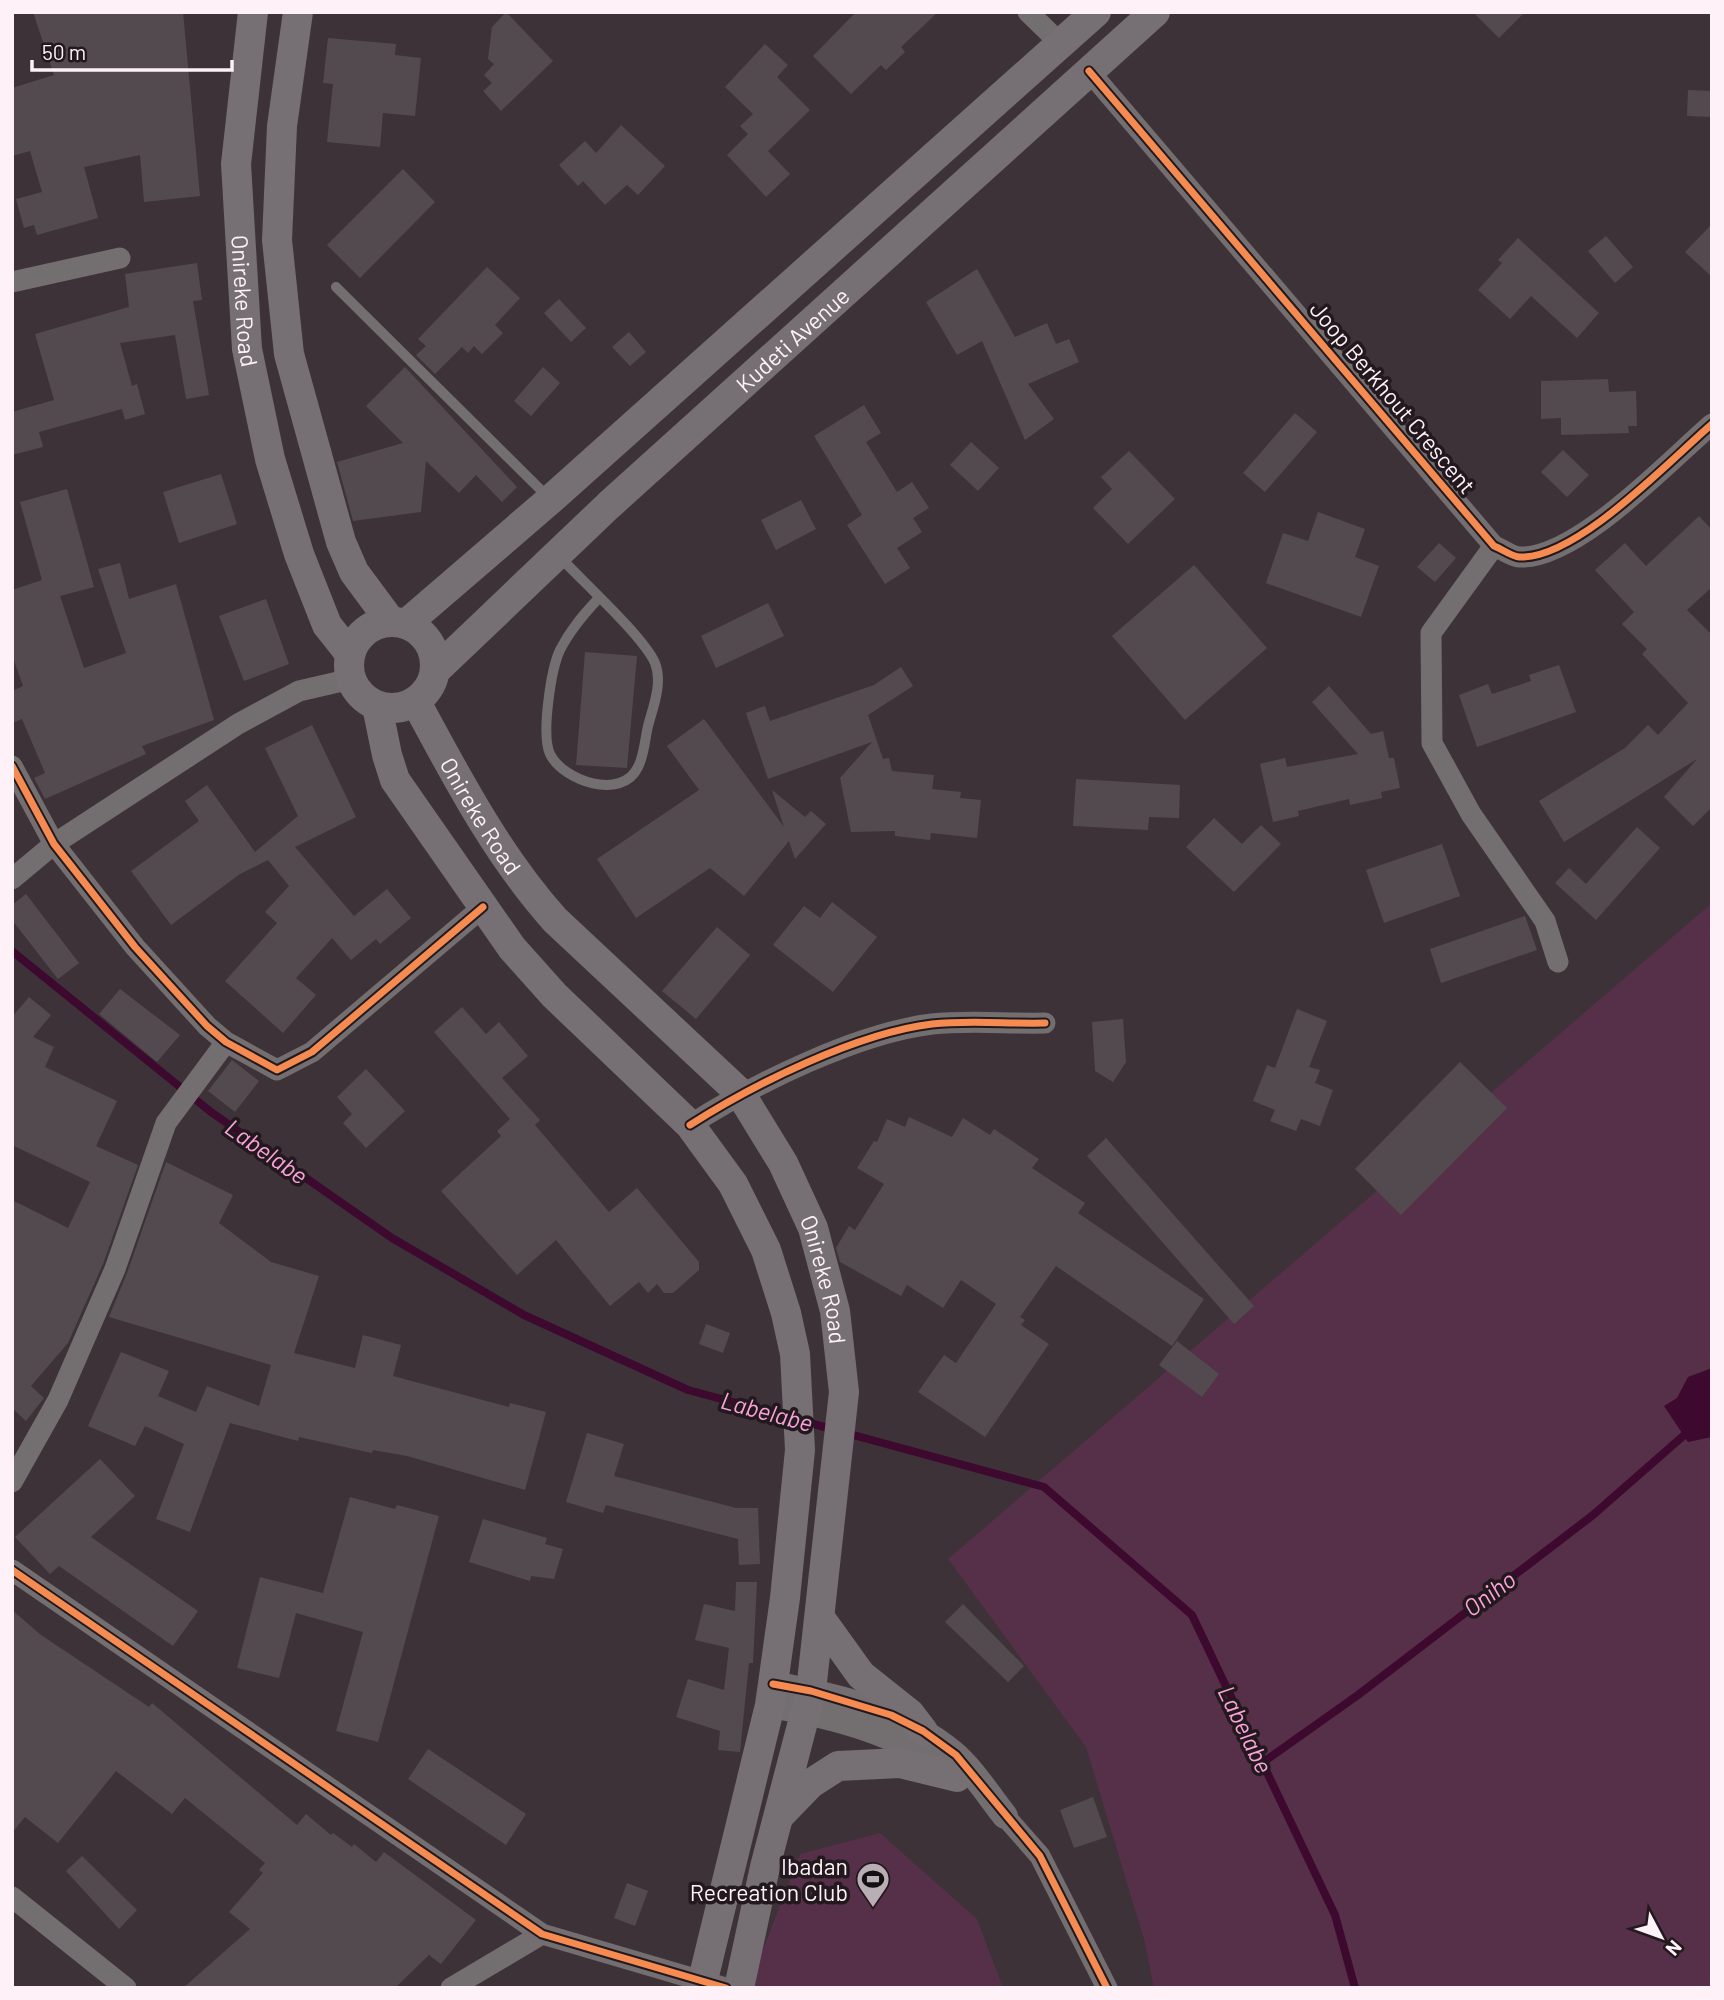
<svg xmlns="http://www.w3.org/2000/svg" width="1724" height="2000" font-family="Barlow,sans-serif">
  <rect width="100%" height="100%" fill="#3d3238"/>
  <path fill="#553048" d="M 1712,903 L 1712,1988 L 1154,1988 L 1145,1943 L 1086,1747 L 948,1559 Z
    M 880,1833 L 977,1919 L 1003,1988 L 748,1988 L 800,1854 Z"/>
  <path fill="#3d092e" d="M 1712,1368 L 1712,1437 L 1688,1442 L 1664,1406 L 1677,1398 L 1688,1377 Z"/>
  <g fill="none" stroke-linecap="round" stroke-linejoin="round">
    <path stroke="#3d092e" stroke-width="8" d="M 12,951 L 211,1112 L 392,1238 L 524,1315 L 688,1390 L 793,1418
      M 805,1422 L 833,1429
      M 846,1433 L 1044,1487 L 1192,1615 L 1335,1915 L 1355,1988
      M 1262,1763 L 1358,1695 L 1593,1515 L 1690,1430"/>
  </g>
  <path fill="#534a4f" d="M 33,12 L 183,12 L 200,196 L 144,202 L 140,155 L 84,167 L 98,218 L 37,235 L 34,225 L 24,228 L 16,199 L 42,192 L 30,151 L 12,156 L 12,88 L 54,75 Z
    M 506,12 L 553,61 L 501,111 L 483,91 L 492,83 L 484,75 L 494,64 L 488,59 L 492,27 Z
    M 856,12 L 938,12 L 901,47 L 905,52 L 886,70 L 881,65 L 851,94 L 813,56 Z
    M 1473,12 L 1525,12 L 1499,38 Z
    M 328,38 L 396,44 L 395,55 L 421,58 L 415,116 L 383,113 L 380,147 L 327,142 L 333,84 L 323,83 Z
    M 765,44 L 788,65 L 777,77 L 810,110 L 768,151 L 790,174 L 766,197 L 727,155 L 748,134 L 740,126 L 753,114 L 725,87 Z
    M 1688,90 L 1712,91 L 1712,117 L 1687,116 Z
    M 621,125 L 665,166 L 638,195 L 627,185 L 605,205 L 583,181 L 578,186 L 559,165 L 585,141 L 596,153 Z
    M 403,169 L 435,202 L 360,278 L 327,245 Z
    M 1712,224 L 1712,277 L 1685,252 Z
    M 1606,236 L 1633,267 L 1615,283 L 1588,251 Z
    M 1518,238 L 1599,313 L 1577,338 L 1531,296 L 1510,319 L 1478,290 L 1502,263 L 1498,260 Z
    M 197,263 L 202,300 L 193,301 L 209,395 L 186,399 L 175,335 L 120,343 L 132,386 L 137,384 L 145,414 L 125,420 L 122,409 L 39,432 L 43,447 L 12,455 L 12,412 L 54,400 L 35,334 L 129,307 L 125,274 Z
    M 487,267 L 520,298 L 495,325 L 503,333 L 482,354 L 474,346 L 468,353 L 462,347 L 435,374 L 416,355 L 426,346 L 418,339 Z
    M 977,269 L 1015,337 L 1047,323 L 1056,344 L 1069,339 L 1079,362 L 1028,384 L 1054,419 L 1025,440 L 982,341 L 957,355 L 926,302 Z
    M 559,299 L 586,328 L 571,342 L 544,313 Z
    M 629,332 L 646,352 L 630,366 L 612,347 Z
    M 405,367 L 517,487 L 502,502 L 476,475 L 459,493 L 426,461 L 421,512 L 353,521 L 337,462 L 403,443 L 366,406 Z
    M 543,367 L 560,383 L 531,416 L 514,401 Z
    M 1608,379 L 1609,392 L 1636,391 L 1637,426 L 1628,426 L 1629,433 L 1561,435 L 1561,418 L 1541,419 L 1541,381 Z
    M 864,405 L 881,433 L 866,442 L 897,492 L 912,482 L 929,508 L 913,518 L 922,532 L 897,548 L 910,568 L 885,584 L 847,525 L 862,515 L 814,436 Z
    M 1295,413 L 1317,432 L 1265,492 L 1243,473 Z
    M 971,442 L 999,468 L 978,491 L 950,465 Z
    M 1563,450 L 1589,475 L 1567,497 L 1541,472 Z
    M 1129,451 L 1175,499 L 1128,544 L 1093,508 L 1112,489 L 1101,477 Z
    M 221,474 L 237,524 L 179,543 L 163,492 Z
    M 67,489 L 94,587 L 60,596 L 84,668 L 126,653 L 98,569 L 120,563 L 129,599 L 176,584 L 214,720 L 142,746 L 146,754 L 45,799 L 34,778 L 45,773 L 22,719 L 12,723 L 12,691 L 23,686 L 12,655 L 12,590 L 42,580 L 20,502 Z
    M 801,500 L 816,529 L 776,550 L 761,520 Z
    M 1318,512 L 1365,529 L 1355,557 L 1379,566 L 1361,617 L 1266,583 L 1283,533 L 1308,541 Z
    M 1699,516 L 1712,530 L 1712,587 L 1687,610 L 1712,635 L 1712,807 L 1693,826 L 1664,797 L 1697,759 L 1564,842 L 1539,801 L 1625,748 L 1648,725 L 1658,735 L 1688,703 L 1642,654 L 1647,649 L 1622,624 L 1634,612 L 1595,570 L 1625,543 L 1646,566 Z
    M 1439,543 L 1456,558 L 1435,582 L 1417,567 Z
    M 1194,565 L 1267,648 L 1185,720 L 1112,636 Z
    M 266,599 L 289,664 L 244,681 L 219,616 Z
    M 768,603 L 784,636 L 716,668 L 701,636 Z
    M 585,652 L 637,656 L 627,768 L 576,765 Z
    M 1559,665 L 1576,712 L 1477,747 L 1459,695 L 1488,684 L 1492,694 L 1531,681 L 1529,675 Z
    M 901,667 L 913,686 L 868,715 L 883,759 L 889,758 L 892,771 L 934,775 L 932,789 L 961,792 L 960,798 L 981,800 L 977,838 L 931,833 L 930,840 L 895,836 L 895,831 L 851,832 L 840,778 L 872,742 L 768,779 L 746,713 L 765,706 L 770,721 L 874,685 Z
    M 1329,686 L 1371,734 L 1383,731 L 1389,758 L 1394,758 L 1400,788 L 1381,792 L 1382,798 L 1350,805 L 1349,799 L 1298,811 L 1299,816 L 1273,822 L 1260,764 L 1285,758 L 1287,767 L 1358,754 L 1312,702 Z
    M 704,719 L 784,827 L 772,790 L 805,817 L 811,811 L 826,824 L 795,859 L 789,841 L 744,896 L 710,868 L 636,918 L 597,859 L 699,790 L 667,746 Z
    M 312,725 L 356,817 L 295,847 L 354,916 L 387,889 L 411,918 L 380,944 L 376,939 L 351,960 L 332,938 L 296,978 L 316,995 L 283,1033 L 225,981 L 277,923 L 265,912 L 289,886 L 268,860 L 240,874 L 171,925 L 131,871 L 199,821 L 185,801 L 207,785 L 255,852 L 298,816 L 265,748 Z
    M 1076,779 L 1180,785 L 1179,818 L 1149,817 L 1148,830 L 1073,826 Z
    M 1214,818 L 1242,844 L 1261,825 L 1281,844 L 1234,892 L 1186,847 Z
    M 1637,827 L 1660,848 L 1596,920 L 1555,883 L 1569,868 L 1586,884 Z
    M 1442,844 L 1460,896 L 1384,923 L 1366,870 Z
    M 26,894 L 79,963 L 58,979 L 12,920 L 12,905 Z
    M 832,902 L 877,937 L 833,992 L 773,945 L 804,906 L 820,918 Z
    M 1525,916 L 1537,950 L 1441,983 L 1430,949 Z
    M 717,927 L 750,955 L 696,1019 L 662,991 Z
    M 120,989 L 180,1035 L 157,1062 L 99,1014 Z
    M 29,997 L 51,1015 L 33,1037 L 54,1047 L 45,1067 L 117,1101 L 96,1146 L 138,1165 L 103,1264 L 68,1343 L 31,1386 L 44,1398 L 26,1421 L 12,1408 L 12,1200 L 68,1228 L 90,1182 L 12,1145 L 12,1017 Z
    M 462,1007 L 486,1034 L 499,1022 L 528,1056 L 502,1078 L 540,1120 L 535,1125 L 609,1212 L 637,1188 L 699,1262 L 699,1270 L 673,1293 L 664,1293 L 657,1284 L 648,1293 L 639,1282 L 610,1306 L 556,1240 L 517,1275 L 441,1191 L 501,1136 L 497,1131 L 510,1119 L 434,1032 Z
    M 1297,1009 L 1327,1021 L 1309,1067 L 1320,1070 L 1315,1083 L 1333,1090 L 1320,1126 L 1301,1119 L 1296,1131 L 1270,1121 L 1275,1110 L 1253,1101 L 1267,1065 L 1275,1068 Z
    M 1123,1019 L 1126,1062 L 1113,1082 L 1095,1071 L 1092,1022 Z
    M 232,1060 L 259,1081 L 235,1112 L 208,1091 Z
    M 1460,1062 L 1507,1108 L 1401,1215 L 1355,1169 Z
    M 366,1069 L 405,1111 L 366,1148 L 343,1123 L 352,1114 L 337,1097 Z
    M 909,1117 L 952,1137 L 963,1118 L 990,1135 L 994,1129 L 1039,1159 L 1032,1168 L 1085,1203 L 1078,1213 L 1204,1299 L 1172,1346 L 1056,1266 L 1020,1317 L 1025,1320 L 1021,1325 L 1049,1344 L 985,1437 L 918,1392 L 944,1355 L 956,1363 L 996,1304 L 961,1280 L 943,1308 L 907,1285 L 901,1296 L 840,1262 L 836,1248 L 849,1226 L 855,1230 L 884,1184 L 857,1168 L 874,1141 L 877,1142 L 887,1119 L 905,1127 Z
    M 1106,1138 L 1254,1306 L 1234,1324 L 1087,1156 Z
    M 166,1162 L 233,1195 L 219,1223 L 271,1262 L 319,1276 L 294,1353 L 355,1368 L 363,1335 L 401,1345 L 393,1376 L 509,1407 L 510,1403 L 546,1412 L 525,1490 L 407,1456 L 373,1450 L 372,1453 L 299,1437 L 298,1441 L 230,1423 L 190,1532 L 156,1519 L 184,1444 L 145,1426 L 135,1446 L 88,1426 L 121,1352 L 169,1371 L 158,1396 L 196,1412 L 207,1386 L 259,1406 L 271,1365 L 109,1317 L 127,1273 Z
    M 706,1324 L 730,1333 L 723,1353 L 699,1344 Z
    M 1177,1341 L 1219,1374 L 1202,1397 L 1159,1365 Z
    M 587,1433 L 624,1444 L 614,1476 L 736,1508 L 758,1508 L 760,1564 L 739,1565 L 738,1539 L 606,1505 L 603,1513 L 566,1502 Z
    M 100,1459 L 135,1496 L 91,1537 L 198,1611 L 173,1646 L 59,1566 L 50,1574 L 15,1537 Z
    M 350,1497 L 395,1509 L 397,1505 L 439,1516 L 378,1742 L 336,1731 L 363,1632 L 296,1613 L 279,1678 L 237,1668 L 260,1577 L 323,1593 Z
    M 483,1519 L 547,1538 L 545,1544 L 563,1549 L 554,1579 L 531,1576 L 530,1581 L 469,1562 Z
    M 736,1582 L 757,1582 L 753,1663 L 749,1663 L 740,1752 L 718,1750 L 720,1731 L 676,1717 L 688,1679 L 724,1690 L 729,1648 L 695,1640 L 704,1604 L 735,1611 Z
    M 963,1604 L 1024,1666 L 1008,1682 L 945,1622 Z
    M 12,1610 L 41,1635 L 149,1707 L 152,1703 L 297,1825 L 306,1814 L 331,1835 L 333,1833 L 352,1847 L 354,1844 L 376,1862 L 384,1852 L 476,1920 L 441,1964 L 429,1955 L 395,1988 L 183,1988 L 250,1929 L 229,1912 L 263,1873 L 259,1870 L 265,1863 L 185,1798 L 172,1814 L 116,1771 L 58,1843 L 25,1817 L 12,1833 Z
    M 428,1749 L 526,1814 L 506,1845 L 408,1779 Z
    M 1093,1797 L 1107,1837 L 1074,1848 L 1060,1810 Z
    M 82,1856 L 137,1910 L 119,1929 L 66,1871 Z
    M 627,1883 L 648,1891 L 635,1926 L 614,1918 Z"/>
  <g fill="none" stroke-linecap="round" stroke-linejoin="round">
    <path stroke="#736e70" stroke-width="10" d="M 336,287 L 549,498
      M 559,556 C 581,580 644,637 655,663 C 663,683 653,707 648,726 C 645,739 644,756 638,767 C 622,801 563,781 550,754 C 541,735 551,669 560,650 C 570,630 583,615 598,599"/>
    <path stroke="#736e70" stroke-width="21" d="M 1028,12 L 1061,44
      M 1089,71 L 1494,546 C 1502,549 1511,556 1519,557 C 1576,560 1669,461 1712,424
      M 12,282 L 120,258
      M 1494,546 L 1431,633 L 1432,743 L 1471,814 L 1545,921 L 1558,962
      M 12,766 L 54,844 L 135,947 L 207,1026 L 226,1042 L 277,1070 L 312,1052 L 483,907
      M 12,879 L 54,844 L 238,724 L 299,691 L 351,679
      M 690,1125 C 754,1084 857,1033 932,1024 C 969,1020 1008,1024 1045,1023
      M 12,1482 L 58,1400 L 115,1269 L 166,1123 L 226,1042
      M 12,1570 L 542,1934 L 726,1988
      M 1005,1816 L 1040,1856 L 1107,1988
      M 12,1897 L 126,1988
      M 451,1988 L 542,1934"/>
    <path stroke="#736e70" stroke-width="26" d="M 773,1684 C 836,1696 903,1711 953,1753 C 973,1770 989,1796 1005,1816
      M 770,1705 C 833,1716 897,1732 949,1771"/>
    <g stroke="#766f74" stroke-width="30">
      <path id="s1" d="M 253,12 L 236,164 L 247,349 L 270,459 L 299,554 L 327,625 L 350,654"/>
      <path d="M 298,12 L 282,126 L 277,240 L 289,354 L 341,542 L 354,572 L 391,622"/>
      <circle cx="392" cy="665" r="43"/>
      <path d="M 406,624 L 550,500 L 1096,12"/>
      <path id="s2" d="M 436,670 L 609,505 L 1155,12"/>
      <path id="s3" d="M 416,702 C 457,778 497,855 555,920 L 740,1093 L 783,1163 L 813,1228 L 835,1311 L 844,1392 L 811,1691 L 765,1867 L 739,1988"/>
      <path d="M 377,706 L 387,755 L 395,780 L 512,948 L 554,995 L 690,1125 L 733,1184 L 766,1250 L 786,1313 L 795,1354 L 800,1450 L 785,1598 L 770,1705 L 701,1988"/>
      <path d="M 820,1618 L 861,1675 L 910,1714 L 923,1731"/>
      <path d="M 780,1815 L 810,1784 L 838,1766 L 900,1763 L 957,1777"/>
    </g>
    <defs>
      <path id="cycleway" d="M 1089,71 L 1494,546 C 1502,549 1511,556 1519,557 C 1576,560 1669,461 1712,424
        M 12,766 L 54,844 L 135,947 L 207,1026 L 226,1042 L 277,1070 L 312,1052 L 483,907
        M 690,1125 C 754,1084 857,1033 932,1024 C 969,1020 1008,1024 1045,1023
        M 12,1570 L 542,1934 L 726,1988
        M 773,1684 L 811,1691 L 891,1715 L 923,1731 L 956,1755 L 1040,1856 L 1107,1988"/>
    </defs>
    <use href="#cycleway" stroke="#22191e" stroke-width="11"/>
    <use href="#cycleway" stroke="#f68b52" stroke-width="7"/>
  </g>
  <defs>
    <symbol id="stadium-pin" viewBox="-11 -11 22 30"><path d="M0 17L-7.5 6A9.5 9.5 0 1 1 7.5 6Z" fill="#baaeb5" stroke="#22191e"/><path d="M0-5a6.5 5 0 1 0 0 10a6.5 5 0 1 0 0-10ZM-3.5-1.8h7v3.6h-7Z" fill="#111"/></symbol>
  </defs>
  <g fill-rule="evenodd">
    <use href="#stadium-pin" x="854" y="1860" width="38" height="52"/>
  </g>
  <g text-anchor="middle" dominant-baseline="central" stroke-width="7" stroke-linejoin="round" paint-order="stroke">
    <g font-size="23" fill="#fef1f8" stroke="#22191e">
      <text stroke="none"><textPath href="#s1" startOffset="290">Onireke Road</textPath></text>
      <text stroke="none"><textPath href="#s2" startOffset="486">Kudeti Avenue</textPath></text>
      <text transform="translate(1393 397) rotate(50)">Joop Berkhout Crescent</text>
      <text stroke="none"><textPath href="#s3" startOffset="131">Onireke Road</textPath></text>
      <text stroke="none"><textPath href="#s3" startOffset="719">Onireke Road</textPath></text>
    </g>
    <g font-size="23" fill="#fef1f8" stroke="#22191e" text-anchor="end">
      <text x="848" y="1866">Ibadan<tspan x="848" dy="26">Recreation Club</tspan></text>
    </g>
    <g font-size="24" font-style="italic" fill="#fca2da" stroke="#22191e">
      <text transform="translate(267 1151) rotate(35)">Labelabe</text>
      <text transform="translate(767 1411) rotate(15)">Labelabe</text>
      <text transform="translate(1489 1593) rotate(-37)">Oniho</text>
      <text transform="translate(1246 1729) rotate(64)">Labelabe</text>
    </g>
  </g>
  <rect width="1724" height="2000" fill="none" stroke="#fef1f8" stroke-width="28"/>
  <g transform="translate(1661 1937) rotate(131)" stroke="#22191e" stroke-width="5" paint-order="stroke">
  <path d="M0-5L12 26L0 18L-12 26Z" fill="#fef1f8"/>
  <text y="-10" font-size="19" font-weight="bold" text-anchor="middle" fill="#fef1f8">N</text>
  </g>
  <path d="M32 60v10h200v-10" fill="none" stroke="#fef1f8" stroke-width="3.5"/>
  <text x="42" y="60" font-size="21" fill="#fef1f8" stroke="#22191e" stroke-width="5" paint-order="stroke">50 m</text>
</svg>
